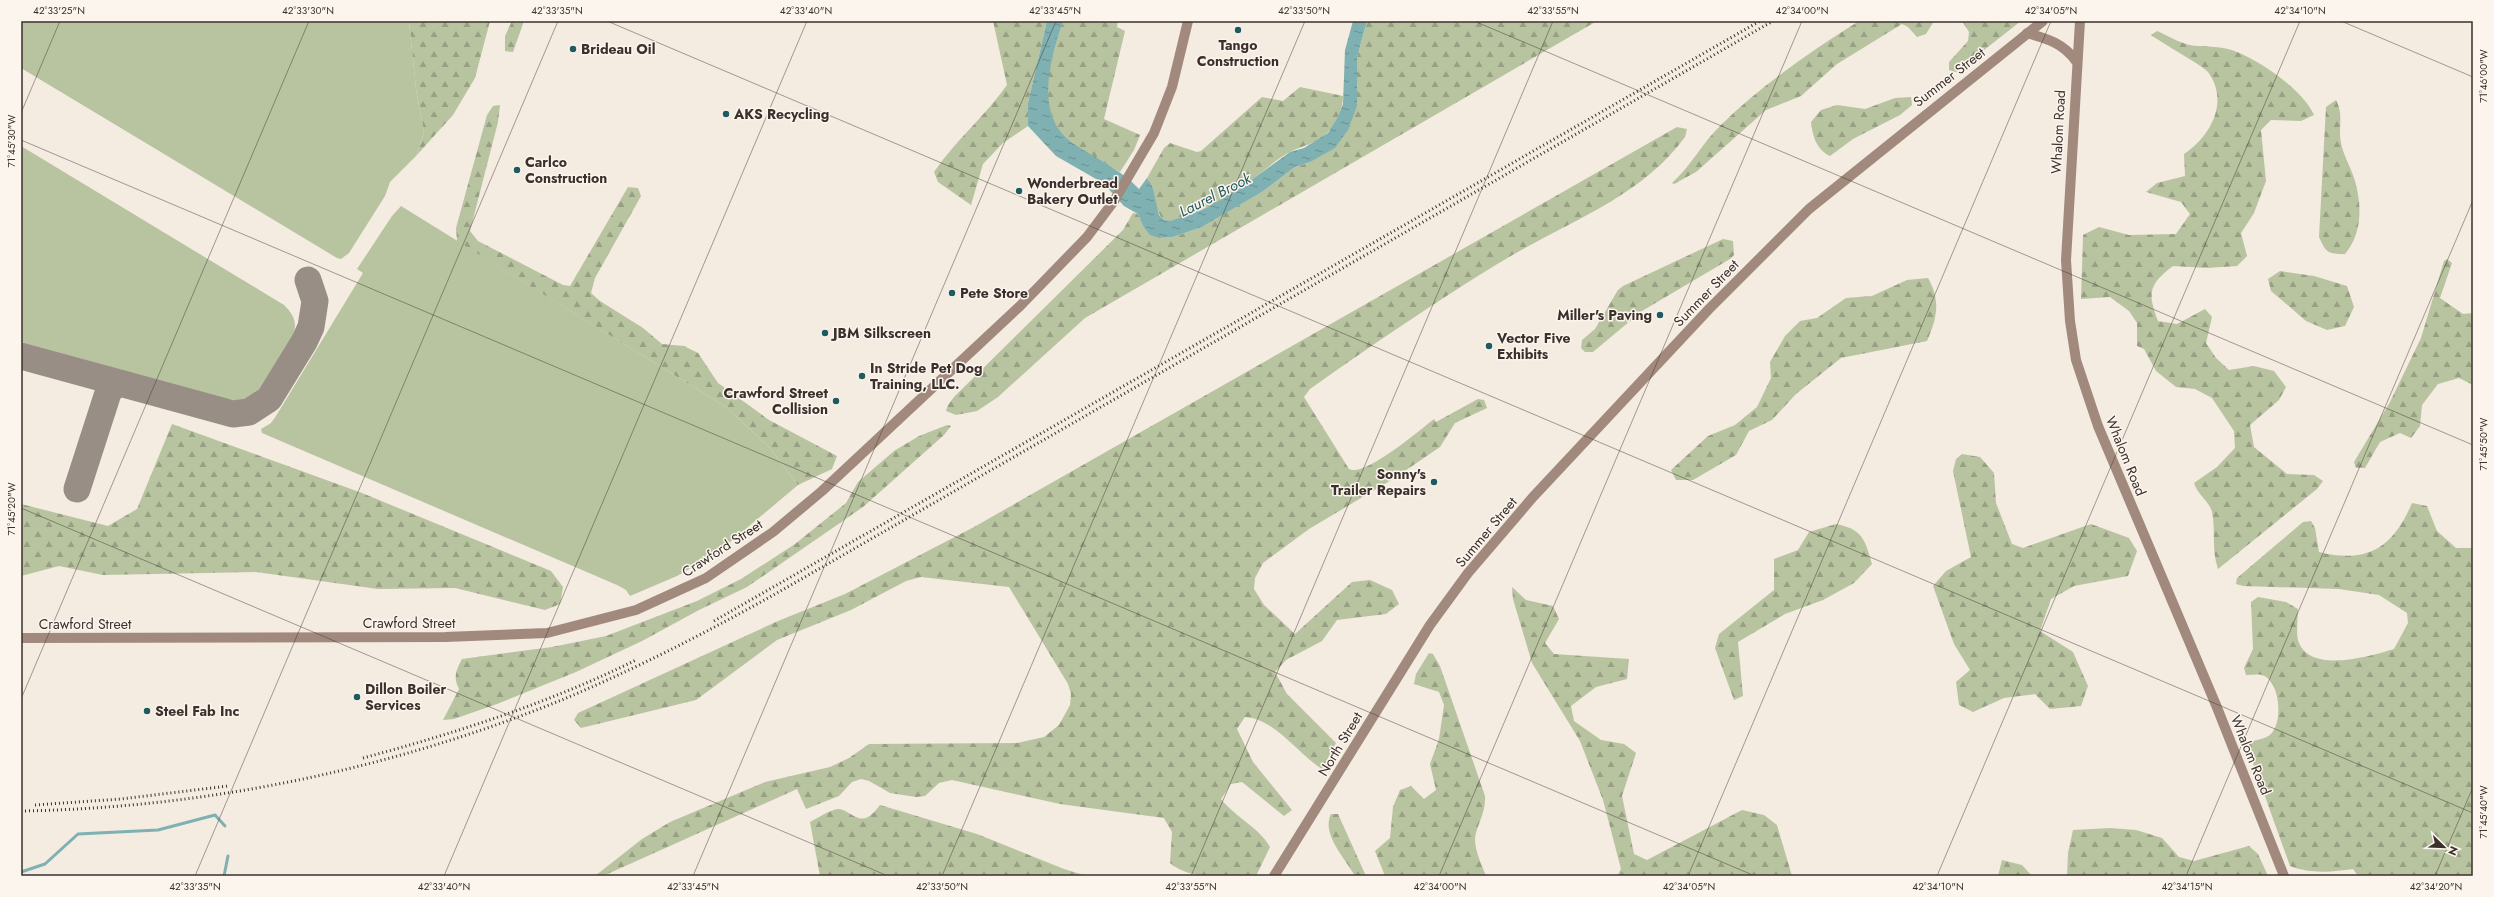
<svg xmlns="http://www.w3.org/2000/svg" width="2494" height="897" viewBox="0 0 2494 897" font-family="Jost,sans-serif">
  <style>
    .grass { fill: #b8c4a0 }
    .forest { fill: url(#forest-firs) }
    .water { fill: url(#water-ripples) }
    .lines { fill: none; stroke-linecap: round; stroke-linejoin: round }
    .stream { stroke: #7fb0b2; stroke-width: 3 }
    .taxiway { stroke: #988e86; stroke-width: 27 }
    .secondary { stroke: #a18a7d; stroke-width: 10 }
    .rail { stroke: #3b302b; stroke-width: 3; stroke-dasharray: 1 3; stroke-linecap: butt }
    .ticks { fill: none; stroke: #3b302b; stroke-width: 1; stroke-opacity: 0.45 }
    .poi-dot { fill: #1f5a5e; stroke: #fbf5ee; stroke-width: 1.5 }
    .labels { text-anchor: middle; stroke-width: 3; stroke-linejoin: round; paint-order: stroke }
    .poi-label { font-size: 14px; font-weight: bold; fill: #3b302b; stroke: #fbf5ee; text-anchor: start }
    .street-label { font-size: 14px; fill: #3b302b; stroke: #fbf5ee }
    .water-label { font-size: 15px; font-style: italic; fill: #1f5a5e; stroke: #fbf5ee }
    .neatline { fill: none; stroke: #3b302b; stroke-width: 1.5 }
    .ticks-label { font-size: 10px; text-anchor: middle; fill: #3b302b }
  </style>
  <defs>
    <pattern id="forest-firs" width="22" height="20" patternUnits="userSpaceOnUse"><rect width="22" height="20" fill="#b8c4a0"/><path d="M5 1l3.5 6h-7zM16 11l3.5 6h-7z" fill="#97a083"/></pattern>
    <pattern id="water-ripples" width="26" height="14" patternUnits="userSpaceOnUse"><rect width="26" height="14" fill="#7fb0b2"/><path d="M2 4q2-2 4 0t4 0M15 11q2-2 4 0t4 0" fill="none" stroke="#699091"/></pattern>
  </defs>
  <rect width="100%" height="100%" fill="#f4ebe1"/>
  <g class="grass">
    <path d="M 21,21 L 409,21 L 416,89 L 424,132 L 416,156 L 390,182 L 385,196 L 349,253 L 341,259 L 337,258 L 21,68 Z"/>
    <path d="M 21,146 L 284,305 C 290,311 295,317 295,326 C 295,339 262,393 250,398 C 241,402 231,400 222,398 L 21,342 Z"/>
    <path d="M 401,206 L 726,407 L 770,448 L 798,485 L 717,553 L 677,576 L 630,596 L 626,590 L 617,585 L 262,433 L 261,429 L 271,423 L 276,416 L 363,273 L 357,269 L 392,216 Z"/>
  </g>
  <g class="forest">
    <path d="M 409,21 L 490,21 L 475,78 L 453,115 L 416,156 L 424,132 L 416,89 Z"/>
    <path d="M 512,21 L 524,21 L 513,52 L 505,51 L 505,36 Z"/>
    <path d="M 993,21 L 1047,21 L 1028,103 L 1028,126 L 1003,143 L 983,164 L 971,205 L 938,182 L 934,172 C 956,140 985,116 1007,85 Z"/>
    <path d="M 1063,21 L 1118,21 L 1117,27 L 1125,31 L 1104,119 L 1140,135 L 1134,150 L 1120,172 C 1104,162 1068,146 1058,131 C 1037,101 1052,52 1063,21 Z"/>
    <path d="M 1367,21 L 1597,21 L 1085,318 L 998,397 L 977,411 L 956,415 L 946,411 L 948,405 L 954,397 L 1123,230 L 1133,213 L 1138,214 L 1143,226 L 1159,238 L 1173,237 L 1202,227 L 1262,192 L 1295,167 L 1310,162 L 1357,106 L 1357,57 Z"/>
    <path d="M 1859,21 L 1934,21 L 1926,34 L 1917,37 L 1908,27 L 1902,24 L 1837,64 L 1801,96 L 1766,110 L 1696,172 L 1674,184 L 1672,183 C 1691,166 1703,142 1721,125 C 1763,84 1810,52 1859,21 Z"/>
    <path d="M 1962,21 L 2021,21 L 1956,72 L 1949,70 L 1949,62 L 1968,41 L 1969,32 Z"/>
    <path d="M 2157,31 C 2169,36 2184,46 2197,46 C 2211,47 2223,46 2237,52 C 2262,62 2304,91 2314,115 L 2301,121 L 2271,120 L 2261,130 L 2266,181 L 2254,213 L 2241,233 L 2247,256 L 2237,266 L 2207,268 L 2173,266 C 2149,284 2147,293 2158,321 L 2177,324 L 2205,309 L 2212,317 L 2206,343 L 2216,358 L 2229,370 L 2254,366 L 2274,371 L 2286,387 L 2279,400 L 2250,425 L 2254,447 L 2287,474 L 2314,475 L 2323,481 L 2317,489 L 2218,569 C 2211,548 2216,531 2212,512 C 2210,502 2197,494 2194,483 L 2217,467 L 2235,448 L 2234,431 L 2212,398 L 2195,389 L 2176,387 L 2156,371 L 2144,349 L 2137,346 L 2137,323 L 2129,311 L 2110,297 L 2081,299 L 2083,235 L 2099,227 L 2129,235 L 2176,234 L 2190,214 L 2181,202 L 2146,192 L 2157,183 L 2185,176 L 2184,154 C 2210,137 2230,102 2208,72 C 2203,66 2162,43 2151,35 Z"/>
    <path d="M 1300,87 L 1343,96 C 1343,109 1336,126 1326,134 C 1315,144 1301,146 1288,153 C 1269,164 1253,181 1234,193 C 1218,203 1200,211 1182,217 C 1176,219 1170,223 1164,220 C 1157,216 1152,188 1147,178 L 1164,148 L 1170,143 L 1197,152 L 1201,151 L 1262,97 L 1283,101 Z"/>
    <path d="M 1911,97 L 1912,105 L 1900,115 L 1853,139 L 1830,156 C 1816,149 1813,137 1811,122 L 1821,110 L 1837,105 L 1865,109 L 1895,98 Z"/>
    <path d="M 2336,100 C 2344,115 2338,127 2341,143 C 2343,154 2350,166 2354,178 C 2362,203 2363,233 2345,254 C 2328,254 2326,253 2319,237 L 2326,107 Z"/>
    <path d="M 500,105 L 498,122 L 470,231 L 478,241 L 563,285 L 570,286 L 628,187 L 638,188 L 641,196 L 595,278 L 591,293 L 600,301 L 643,328 L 662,344 L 684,346 L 698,353 L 718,383 L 769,420 L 837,456 L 832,469 L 798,485 L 770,448 L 726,407 L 457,241 L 456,228 L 487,115 L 493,106 Z"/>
    <path d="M 1677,127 L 1687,129 L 1685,137 C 1640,199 1562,224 1499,263 C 1435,302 1372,345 1310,389 L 1304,397 L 1349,469 C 1364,478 1420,430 1434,419 L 1436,422 L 1478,399 L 1484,400 L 1487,408 L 1455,423 L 1440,447 L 1393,479 L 1309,529 L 1263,563 L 1255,578 L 1254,589 L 1264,605 L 1295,634 L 1352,582 L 1370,580 L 1392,590 L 1399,604 L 1386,614 L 1337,620 L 1322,641 L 1286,660 L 1275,672 L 1287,694 L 1336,743 L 1322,769 C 1297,753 1275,719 1245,717 L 1237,729 L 1253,762 L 1292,810 L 1284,816 L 1242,782 L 1231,784 L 1221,799 C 1236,818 1260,828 1270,847 L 1256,876 C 1230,876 1192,882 1170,863 L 1172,832 L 1164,818 L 1060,804 L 952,780 L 939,783 L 925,796 L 916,797 L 890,793 L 869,781 L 861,779 L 852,782 L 839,796 L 806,809 L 797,789 L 603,876 L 595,876 L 642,839 L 670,822 L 765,782 L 830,767 L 849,758 L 869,744 L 1017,743 L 1044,737 L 1059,725 L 1070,705 L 1071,694 L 1068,684 L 1009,587 L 921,577 L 906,581 L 851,610 L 777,640 L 696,700 L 581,728 L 574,720 L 578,713 L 778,621 L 845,594 L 974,527 Z"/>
    <path d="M 1723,239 L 1733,241 L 1734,255 L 1730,259 L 1642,311 L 1593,352 L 1585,352 L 1581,348 L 1582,340 L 1595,329 L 1618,290 L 1623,286 Z"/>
    <path d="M 2447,259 L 2452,263 L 2440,298 L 2463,314 L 2473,313 L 2473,385 L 2459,378 L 2438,384 L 2422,405 L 2420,426 L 2411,438 L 2400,433 L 2380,442 L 2365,468 L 2356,468 L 2354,462 L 2390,402 L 2421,338 L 2444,261 Z"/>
    <path d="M 2280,271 L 2314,276 L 2347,286 L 2354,307 L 2345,326 L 2327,330 L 2306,321 L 2271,291 L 2268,279 Z"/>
    <path d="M 1928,278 C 1941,301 1937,318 1927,341 L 1841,358 L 1796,394 L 1772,420 L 1749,431 L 1736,455 L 1693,480 L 1676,480 L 1671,470 L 1708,436 L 1735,425 L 1757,407 L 1771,378 L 1770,362 L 1785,336 L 1800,321 L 1817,318 L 1846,298 L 1872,296 L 1907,280 Z"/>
    <path d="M 172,424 L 362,493 L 551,571 L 563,587 L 560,604 L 545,610 L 455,588 L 378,589 L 256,572 L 103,575 L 59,566 L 21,576 L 21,504 L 108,526 L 137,509 Z"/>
    <path d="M 947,425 L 951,426 L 944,435 L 863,507 L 747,587 L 699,610 L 642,641 L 576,672 L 497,704 L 454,719 L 443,720 L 459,689 C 453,678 456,670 462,659 L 552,647 L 606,636 L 697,601 L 741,579 L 795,544 L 846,503 L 858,482 L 894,451 L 919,436 Z"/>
    <path d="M 1962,454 L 1980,457 L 1994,473 L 1996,503 L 2012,544 L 2023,548 L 2091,524 L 2129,538 L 2137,551 L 2128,576 L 2074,586 L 2051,599 L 2040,631 L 2073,652 L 2088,686 L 2081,706 L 2050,709 L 2035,694 L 2004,698 L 1973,712 L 1959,705 L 1956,682 L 1970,670 L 1954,644 L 1933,586 L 1946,571 L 1971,557 L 1953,471 L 1956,459 Z"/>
    <path d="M 2412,503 L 2427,506 L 2437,531 L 2456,548 L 2473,548 L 2473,876 L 2358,876 L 2353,869 C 2333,872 2310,874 2290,866 L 2248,749 L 2249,742 C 2255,740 2265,739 2270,735 C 2284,723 2280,680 2262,675 C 2257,674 2251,675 2246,675 L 2244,668 L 2253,649 L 2251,602 L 2258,597 L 2286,602 L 2298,609 C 2298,618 2296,631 2298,640 C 2308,675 2371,656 2394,649 L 2408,623 L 2407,613 L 2379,595 L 2339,589 L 2243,586 L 2236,584 L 2237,578 L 2303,522 L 2311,521 L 2315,528 L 2319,552 C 2367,564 2393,548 2412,503 Z"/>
    <path d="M 1836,524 C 1862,529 1865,539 1872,564 L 1854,583 L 1823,600 L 1785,614 L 1738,642 L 1743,696 L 1734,700 L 1715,648 L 1719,634 L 1774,590 L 1774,559 L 1798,550 L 1809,532 Z"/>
    <path d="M 1512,587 L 1526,600 L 1553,606 L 1559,619 L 1545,643 L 1554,654 L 1629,659 L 1627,679 L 1596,687 L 1571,706 L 1574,721 L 1601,740 L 1624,744 L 1636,753 L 1622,796 L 1634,854 L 1647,860 L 1742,810 L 1764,815 L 1777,825 L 1792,876 L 1617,876 L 1621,869 L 1603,800 L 1580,741 L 1532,663 L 1513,599 Z"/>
    <path d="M 1429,653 L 1433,654 L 1440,666 L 1485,796 C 1486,814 1476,826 1475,839 C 1475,852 1482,865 1486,876 L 1385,876 L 1375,851 L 1390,838 L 1393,807 L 1400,790 L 1411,786 L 1424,799 L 1436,790 L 1430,764 L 1439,739 L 1444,705 L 1439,692 L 1414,684 L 1416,674 Z"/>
    <path d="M 880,805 L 977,834 L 1064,869 L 1087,876 L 1103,876 L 820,876 L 810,822 C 818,818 829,810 838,809 C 848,808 859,827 872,814 C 875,812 877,808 880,805 Z"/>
    <path d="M 1331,814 L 1338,814 L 1366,876 L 1355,876 C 1345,858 1321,834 1331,814 Z"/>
    <path d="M 2110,828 L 2136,830 L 2162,838 L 2179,857 L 2194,861 L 2249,846 L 2258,854 L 2268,876 L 2067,876 L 2068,853 L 2073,830 Z"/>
    <path d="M 2002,860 L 2022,865 L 2032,876 L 1998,876 Z"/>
  </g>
  <path class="water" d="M 1047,21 L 1063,21 C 1050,60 1033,117 1074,144 C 1096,159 1121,169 1139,189 L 1147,178 L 1153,189 L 1159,215 L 1164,220 L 1170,221 L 1202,210 L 1235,192 L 1290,152 L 1304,148 L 1328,133 L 1338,117 L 1343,104 L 1345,50 L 1353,21 L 1367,21 L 1357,57 L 1357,106 L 1348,130 L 1335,148 L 1310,162 L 1295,167 L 1262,192 L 1202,227 L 1173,237 L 1159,238 L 1150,235 L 1143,226 L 1138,214 L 1124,206 L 1103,183 L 1056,156 L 1028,126 L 1028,103 Z"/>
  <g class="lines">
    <g class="stream">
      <path d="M 21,872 L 45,864 L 78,834 L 158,830 L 215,815 L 225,826"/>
      <path d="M 224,876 L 228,856"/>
    </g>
    <g class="taxiway">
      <path d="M 21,356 L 233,414 L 249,412 L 269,399 L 304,342 L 311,327 L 315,301 L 308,280"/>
      <path d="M 77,489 L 108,393 L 114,385 L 121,384"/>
    </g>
    <g class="secondary">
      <path d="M 2080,21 L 2066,260 L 2070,321 L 2076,360 L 2098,426 L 2216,705 L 2284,876"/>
      <path d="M 2027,33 C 2048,39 2063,43 2076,61"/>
      <path d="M 21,638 L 445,637 L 547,633 L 636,610 L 706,578 L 773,532 L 822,491 L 1020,306 L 1087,237 L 1114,201 L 1154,133 L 1172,87 L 1188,21"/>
      <path d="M 1274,876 L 1430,625 L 1468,573 L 1533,497 L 1709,309 L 1809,209 L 2043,21"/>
    </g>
    <g class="rail">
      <path d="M 714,621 L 1760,21"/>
      <path d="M 363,758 C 456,733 549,703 636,660"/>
      <path d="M 35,805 L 121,799 L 228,786"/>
      <path d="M 21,811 C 206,808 393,769 564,699 C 640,667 713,629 784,589 L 1773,21"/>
    </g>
  </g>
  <path class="ticks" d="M 607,21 L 2473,813M 1474,21 L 2473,445M 2341,21 L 2473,77M 21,113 L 60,21M 21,140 L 1755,876M 21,508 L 888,876M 21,699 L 309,21M 195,876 L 558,21M 444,876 L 807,21M 693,876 L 1056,21M 942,876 L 1305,21M 1191,876 L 1553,21M 1439,876 L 1802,21M 1688,876 L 2051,21M 1937,876 L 2300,21M 2186,876 L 2473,200M 2435,876 L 2473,787"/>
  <g class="poi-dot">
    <circle cx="1238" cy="30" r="4"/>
    <circle cx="573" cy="49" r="4"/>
    <circle cx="726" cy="114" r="4"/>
    <circle cx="517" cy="170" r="4"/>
    <circle cx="1019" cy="191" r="4"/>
    <circle cx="952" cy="293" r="4"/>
    <circle cx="1660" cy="315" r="4"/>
    <circle cx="825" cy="333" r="4"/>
    <circle cx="1489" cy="346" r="4"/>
    <circle cx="862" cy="376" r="4"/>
    <circle cx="836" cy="401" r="4"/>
    <circle cx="1434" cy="482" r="4"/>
    <circle cx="357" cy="697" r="4"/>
    <circle cx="147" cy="711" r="4"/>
  </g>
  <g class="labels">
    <g class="poi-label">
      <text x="1238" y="50" text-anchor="middle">Tango<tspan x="1238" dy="16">Construction</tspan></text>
      <text x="581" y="54">Brideau Oil</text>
      <text x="734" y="119">AKS Recycling</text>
      <text x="525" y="167">Carlco<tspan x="525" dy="16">Construction</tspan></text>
      <text x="1027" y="188">Wonderbread<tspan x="1027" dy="16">Bakery Outlet</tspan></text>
      <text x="960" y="298">Pete Store</text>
      <text x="1652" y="320" text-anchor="end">Miller's Paving</text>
      <text x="833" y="338">JBM Silkscreen</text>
      <text x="1497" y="343">Vector Five<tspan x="1497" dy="16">Exhibits</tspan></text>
      <text x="870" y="373">In Stride Pet Dog<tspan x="870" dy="16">Training, LLC.</tspan></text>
      <text x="828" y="398" text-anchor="end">Crawford Street<tspan x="828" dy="16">Collision</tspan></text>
      <text x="1426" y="479" text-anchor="end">Sonny's<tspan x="1426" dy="16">Trailer Repairs</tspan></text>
      <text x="365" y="694">Dillon Boiler<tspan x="365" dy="16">Services</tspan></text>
      <text x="155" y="716">Steel Fab Inc</text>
    </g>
    <g class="street-label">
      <text transform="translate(1949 77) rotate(-38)" y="5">Summer Street</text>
      <text transform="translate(2058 132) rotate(-87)" y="5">Whalom Road</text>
      <text transform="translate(1706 293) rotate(-46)" y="5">Summer Street</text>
      <text transform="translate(2126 456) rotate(68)" y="5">Whalom Road</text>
      <text transform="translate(1486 532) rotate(-50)" y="5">Summer Street</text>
      <text transform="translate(722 548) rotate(-33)" y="5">Crawford Street</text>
      <text x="409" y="628">Crawford Street</text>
      <text x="85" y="629">Crawford Street</text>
      <text transform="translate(1340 744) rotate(-59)" y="5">North Street</text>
      <text transform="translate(2251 755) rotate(68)" y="5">Whalom Road</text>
    </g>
    <g class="water-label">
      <text transform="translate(1215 195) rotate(-27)" y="5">Laurel Brook</text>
    </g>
  </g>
  <rect width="2494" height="897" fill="none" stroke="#fbf5ee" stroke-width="44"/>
  <g transform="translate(2444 847) rotate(113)" stroke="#fbf5ee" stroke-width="3" paint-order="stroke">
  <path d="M0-3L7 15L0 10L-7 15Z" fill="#3b302b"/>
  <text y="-6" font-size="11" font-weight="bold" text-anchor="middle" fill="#3b302b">N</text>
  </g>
  <rect x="22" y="22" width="2450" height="853" class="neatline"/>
  <g class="ticks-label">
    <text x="59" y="14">42°33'25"N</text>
    <text x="308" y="14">42°33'30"N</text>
    <text x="557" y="14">42°33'35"N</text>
    <text x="806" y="14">42°33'40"N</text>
    <text x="1055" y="14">42°33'45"N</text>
    <text x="1304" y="14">42°33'50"N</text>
    <text x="1553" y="14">42°33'55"N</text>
    <text x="1802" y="14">42°34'00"N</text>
    <text x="2051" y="14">42°34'05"N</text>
    <text x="2300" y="14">42°34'10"N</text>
    <text transform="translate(2483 76) rotate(-90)" y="4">71°46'00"W</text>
    <text transform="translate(11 141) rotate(-90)" y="4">71°45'30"W</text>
    <text transform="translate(2483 444) rotate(-90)" y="4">71°45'50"W</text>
    <text transform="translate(11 509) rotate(-90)" y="4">71°45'20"W</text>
    <text transform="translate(2483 812) rotate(-90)" y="4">71°45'40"W</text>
    <text x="195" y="890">42°33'35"N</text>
    <text x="444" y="890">42°33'40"N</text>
    <text x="693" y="890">42°33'45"N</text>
    <text x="942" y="890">42°33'50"N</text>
    <text x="1191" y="890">42°33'55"N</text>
    <text x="1440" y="890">42°34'00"N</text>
    <text x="1689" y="890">42°34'05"N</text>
    <text x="1938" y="890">42°34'10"N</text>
    <text x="2187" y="890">42°34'15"N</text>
    <text x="2436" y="890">42°34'20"N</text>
  </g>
</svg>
